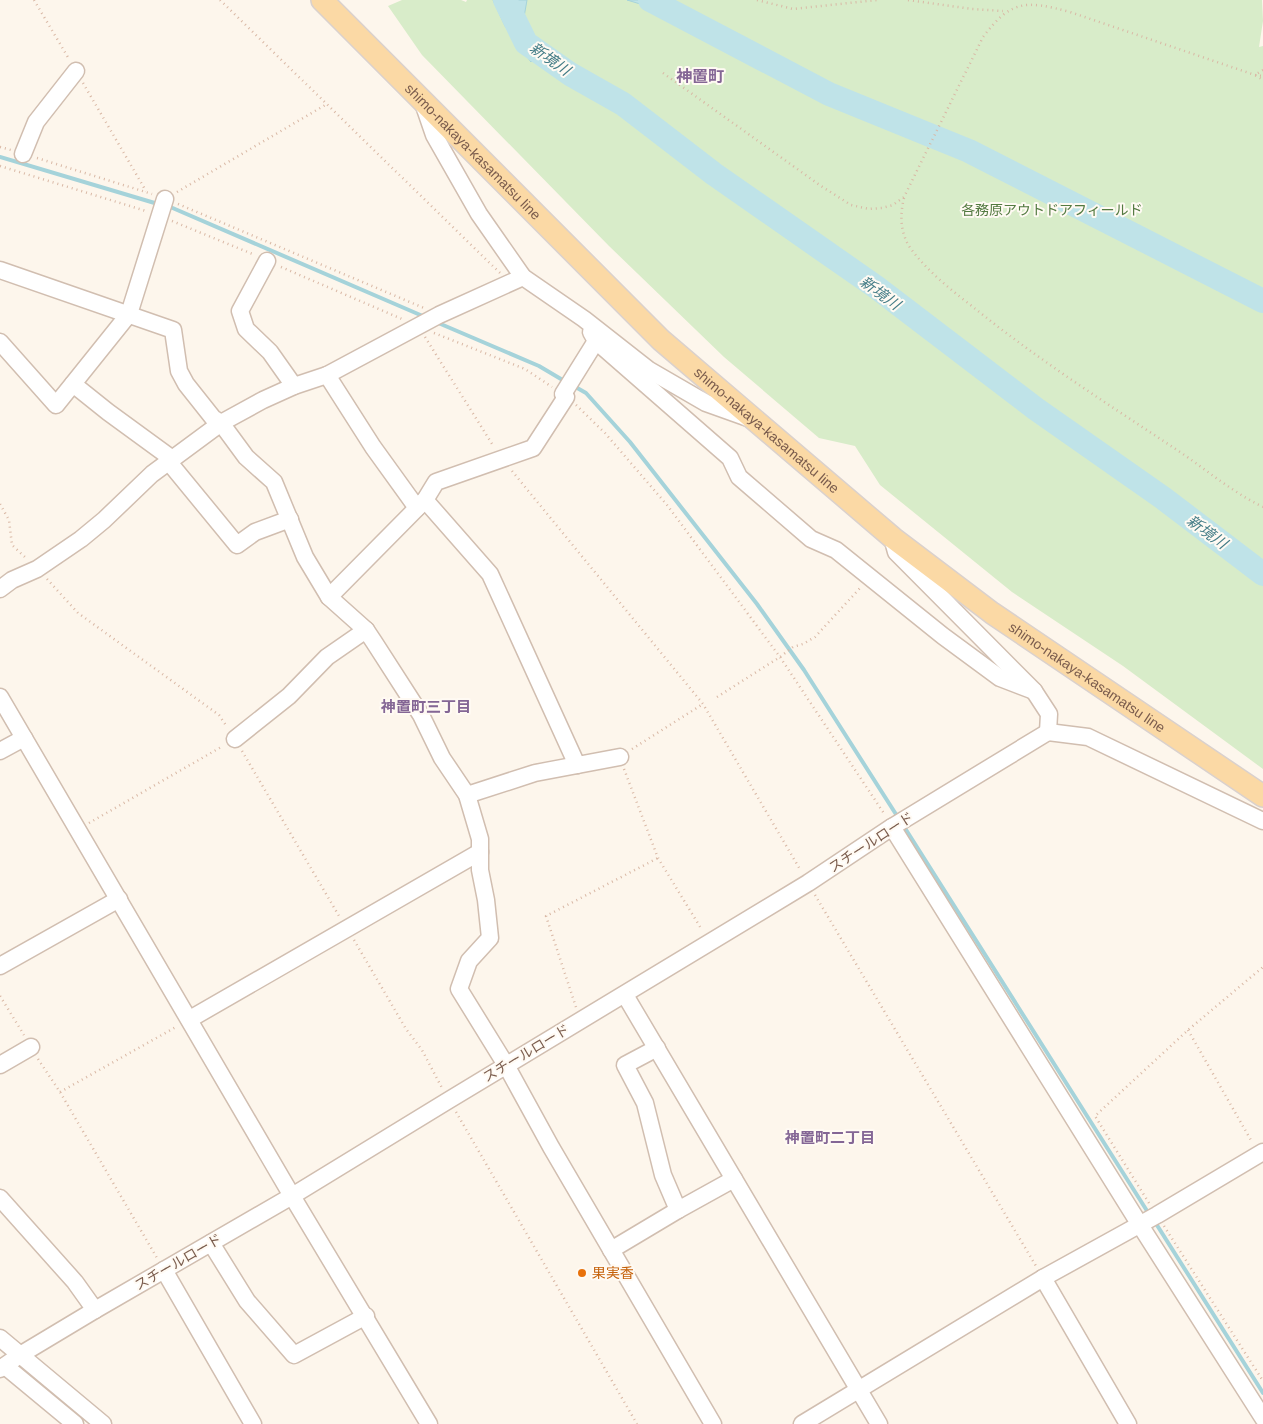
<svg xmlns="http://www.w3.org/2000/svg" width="1263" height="1424" viewBox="0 0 1263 1424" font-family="Arial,'Noto Sans JP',sans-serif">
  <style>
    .green { fill: #d8ecc9 }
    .water { fill: #bfe3e8; stroke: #a5d3da }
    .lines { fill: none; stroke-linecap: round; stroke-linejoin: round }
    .stream { stroke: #a5d3da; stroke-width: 4 }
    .river { stroke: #bfe3e8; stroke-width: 24 }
    .minor-casing { stroke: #d1beb0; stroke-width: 19 }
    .major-casing { stroke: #dad1cd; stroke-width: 24 }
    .path { stroke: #d9b8a5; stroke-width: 2.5; stroke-dasharray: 1 4; stroke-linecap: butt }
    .minor { stroke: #fff; stroke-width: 16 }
    .major { stroke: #fbd9a5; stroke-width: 21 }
    .food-dot { fill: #e8710a; stroke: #fffaf3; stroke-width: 2 }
    .labels { text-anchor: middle; stroke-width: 4; stroke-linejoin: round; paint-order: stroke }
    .street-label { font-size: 14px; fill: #7a5c4d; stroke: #fffaf3 }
    .park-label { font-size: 14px; fill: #537a41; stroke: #fffaf3 }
    .food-label { font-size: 14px; fill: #c56008; stroke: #fffaf3; text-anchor: start }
    .water-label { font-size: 15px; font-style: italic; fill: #437c86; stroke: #fffaf3 }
    .neighbourhood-label { font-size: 15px; font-weight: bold; fill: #846695; stroke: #fffaf3 }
    .quarter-label { font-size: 16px; font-weight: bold; fill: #846695; stroke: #fffaf3 }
  </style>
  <rect width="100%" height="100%" fill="#fdf6ec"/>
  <path class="green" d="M 402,0 L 461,0 L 466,2 L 467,0 L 1262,0 L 1263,21 L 1259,47 L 1263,46 L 1263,769 L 1123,666 L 1012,592 L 880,485 L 855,446 L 819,438 L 724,357 L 609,246 L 422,55 L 388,6 Z"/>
  <g class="water">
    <path d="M 493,0 L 527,0 L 523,23 L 543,45 L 531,62 L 505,26 Z"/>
    <path d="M 627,0 L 661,0 L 683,17 Z"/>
  </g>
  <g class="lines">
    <g class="stream">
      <path d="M 0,157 L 158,204"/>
      <path d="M 168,206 L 425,317"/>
      <path d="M 436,322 L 539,366 L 566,382"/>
      <path d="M 572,385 L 586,393 L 630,442 L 757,604 L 804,670 L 899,819"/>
      <path d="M 903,825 L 1149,1214"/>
      <path d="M 1155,1222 L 1263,1393"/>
    </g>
    <g class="river">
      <path d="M 505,0 L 526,43 L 570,74 L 623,104 L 714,174 L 876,287 L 1036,409 L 1163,498 L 1263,574"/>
      <path d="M 650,0 L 829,94 L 969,151 L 1263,301"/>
    </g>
    <g class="minor-casing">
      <g id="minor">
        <path d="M 423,103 L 434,135 L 479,214 L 523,277 L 584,319 L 649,370 L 706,403 L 748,418"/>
        <path d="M 23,154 L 36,122 L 76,71"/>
        <path d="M 267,261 L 240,311 L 246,329 L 270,352 L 294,386"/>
        <path d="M 0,270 L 173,330 L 179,371 L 186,384 L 213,418 L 221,423 L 246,457 L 274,482 L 305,557 L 329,597 L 366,630 L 374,642 L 421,715 L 442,758 L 467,795 L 480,839 L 480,870 L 486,900 L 490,938 L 469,961 L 459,989 L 506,1065 L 551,1147 L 713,1424"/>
        <path d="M 596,341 L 730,458 L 739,477 L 811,539 L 836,550 L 943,636 L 1000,678 L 1034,691"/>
        <path d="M 0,342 L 56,405 L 129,314 L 165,199"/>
        <path d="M 327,375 L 373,447 L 417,508"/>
        <path d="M 73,384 L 108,412 L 171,458"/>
        <path d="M 563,394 L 596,341 L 591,332"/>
        <path d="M 168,461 L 237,545 L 255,532 L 290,519"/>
        <path d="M 425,500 L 436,482 L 533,448 L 566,397"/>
        <path d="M 893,541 L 896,552 L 1034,691 L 1049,714 L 1048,732"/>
        <path d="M 0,589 L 12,580 L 37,569 L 81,539 L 104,520 L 152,474 L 221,423 L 263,400 L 294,386 L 327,375 L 439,315 L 523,277"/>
        <path d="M 329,597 L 425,500 L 490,574 L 577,765"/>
        <path d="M 0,697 L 292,1196 L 429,1424"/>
        <path d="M 1048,732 L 1088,737 L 1263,821"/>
        <path d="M 235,739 L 289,696 L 327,657 L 366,630"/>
        <path d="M 0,751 L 24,738"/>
        <path d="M 467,795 L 535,773 L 620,757"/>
        <path d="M 892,827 L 1140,1225 L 1263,1418"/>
        <path d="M 0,966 L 119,899"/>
        <path d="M 625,995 L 879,1424"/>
        <path d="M 190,1019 L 480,852"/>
        <path d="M 657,1048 L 625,1065 L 645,1103 L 663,1175 L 678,1210"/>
        <path d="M 0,1065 L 31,1047"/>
        <path d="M 0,1198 L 75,1282 L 95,1310"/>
        <path d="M 211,1243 L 247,1301 L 294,1355 L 366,1316"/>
        <path d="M 611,1250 L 678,1210 L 734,1179"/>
        <path d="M 164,1270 L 253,1424"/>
        <path d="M 1043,1278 L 1128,1424"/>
        <path d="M 0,1338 L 103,1424"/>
        <path d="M 5,1366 L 75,1424"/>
        <path d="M 0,1369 L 20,1355 L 95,1310 L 292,1196 L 449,1100 L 808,883 L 892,827 L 1048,732"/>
        <path d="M 802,1424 L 1043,1278 L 1157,1215 L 1263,1152"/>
      </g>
    </g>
    <g class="major-casing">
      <g id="major">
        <path id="s1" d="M 322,0 L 661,340 L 893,538 L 992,613 L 1263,796"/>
      </g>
    </g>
    <g class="path">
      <path d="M 34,0 L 69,59"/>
      <path d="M 220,0 L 500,273"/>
      <path d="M 757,0 L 793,9 L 877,0"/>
      <path d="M 908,0 L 972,9 L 1003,11"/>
      <path d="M 1263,70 L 1255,75 L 1263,80"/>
      <path d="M 663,73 L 821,186 L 851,205 L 869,209 L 882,208 L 893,205 L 904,197 L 983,37 C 1011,0 1025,0 1070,12 L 1255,75 L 1263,76"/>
      <path d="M 83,83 L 146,191"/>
      <path d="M 0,147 L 11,150"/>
      <path d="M 37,158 L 152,194"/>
      <path d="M 0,166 L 146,211"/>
      <path d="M 177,192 L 327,104"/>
      <path d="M 904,198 C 900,214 900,231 909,246 C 926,271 954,292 978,311 C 1039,360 1106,403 1171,446 C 1202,466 1230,491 1263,507"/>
      <path d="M 178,204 L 424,308"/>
      <path d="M 172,221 L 255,255"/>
      <path d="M 281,267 L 402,319"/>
      <path d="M 434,333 L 525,369 L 552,387"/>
      <path d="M 425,337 L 494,447"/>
      <path d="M 576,405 L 605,433 L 667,505 L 780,657 L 885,815"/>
      <path d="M 512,471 L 703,704 L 801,871"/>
      <path d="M 0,504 L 9,520 L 12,545 L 27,559"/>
      <path d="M 47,579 L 78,613 L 219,715 L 227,727"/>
      <path d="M 717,697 L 780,657 L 793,647 L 803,644 L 815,637 L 861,587"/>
      <path d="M 632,749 L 703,704"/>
      <path d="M 242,751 L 339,916"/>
      <path d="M 624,769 L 658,858 L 702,930"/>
      <path d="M 89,823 L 223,746"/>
      <path d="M 815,895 L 1036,1266"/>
      <path d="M 354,940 L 406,1029 L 422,1050 L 442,1088"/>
      <path d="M 0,996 L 24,1035"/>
      <path d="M 576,1007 L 546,916 L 658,858"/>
      <path d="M 1188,1030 L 1252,1142"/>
      <path d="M 38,1059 L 60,1092 L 157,1258"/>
      <path d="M 60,1092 L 176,1027"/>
      <path d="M 456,1112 L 637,1424"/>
      <path d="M 1149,1203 L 1095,1116 L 1188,1030 L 1263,967"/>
      <path d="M 1164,1226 L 1263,1381"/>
    </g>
    <use href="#minor" class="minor"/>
    <use href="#major" class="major"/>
  </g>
  <circle class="food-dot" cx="582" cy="1273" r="5"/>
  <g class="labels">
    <g class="street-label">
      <text dy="5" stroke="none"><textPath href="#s1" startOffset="214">shimo-nakaya-kasamatsu line</textPath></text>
      <text dy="5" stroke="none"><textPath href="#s1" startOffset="619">shimo-nakaya-kasamatsu line</textPath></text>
      <text dy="5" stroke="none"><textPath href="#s1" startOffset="1024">shimo-nakaya-kasamatsu line</textPath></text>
      <text transform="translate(871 842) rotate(-33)" y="5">スチールロード</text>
      <text transform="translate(526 1053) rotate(-31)" y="5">スチールロード</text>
      <text transform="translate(178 1262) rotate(-30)" y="5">スチールロード</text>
    </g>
    <g class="park-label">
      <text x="1052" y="215">各務原アウトドアフィールド</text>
    </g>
    <g class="food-label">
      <text x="592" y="1278">果実香</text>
    </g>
    <g class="water-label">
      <text transform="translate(550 59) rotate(35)" y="5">新境川</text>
      <text transform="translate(880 293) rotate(36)" y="5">新境川</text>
      <text transform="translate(1207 532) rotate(36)" y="5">新境川</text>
    </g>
    <g class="neighbourhood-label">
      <text x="426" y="712">神置町三丁目</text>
      <text x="830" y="1143">神置町二丁目</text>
    </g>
    <g class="quarter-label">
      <text x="700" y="82">神置町</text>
    </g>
  </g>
</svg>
